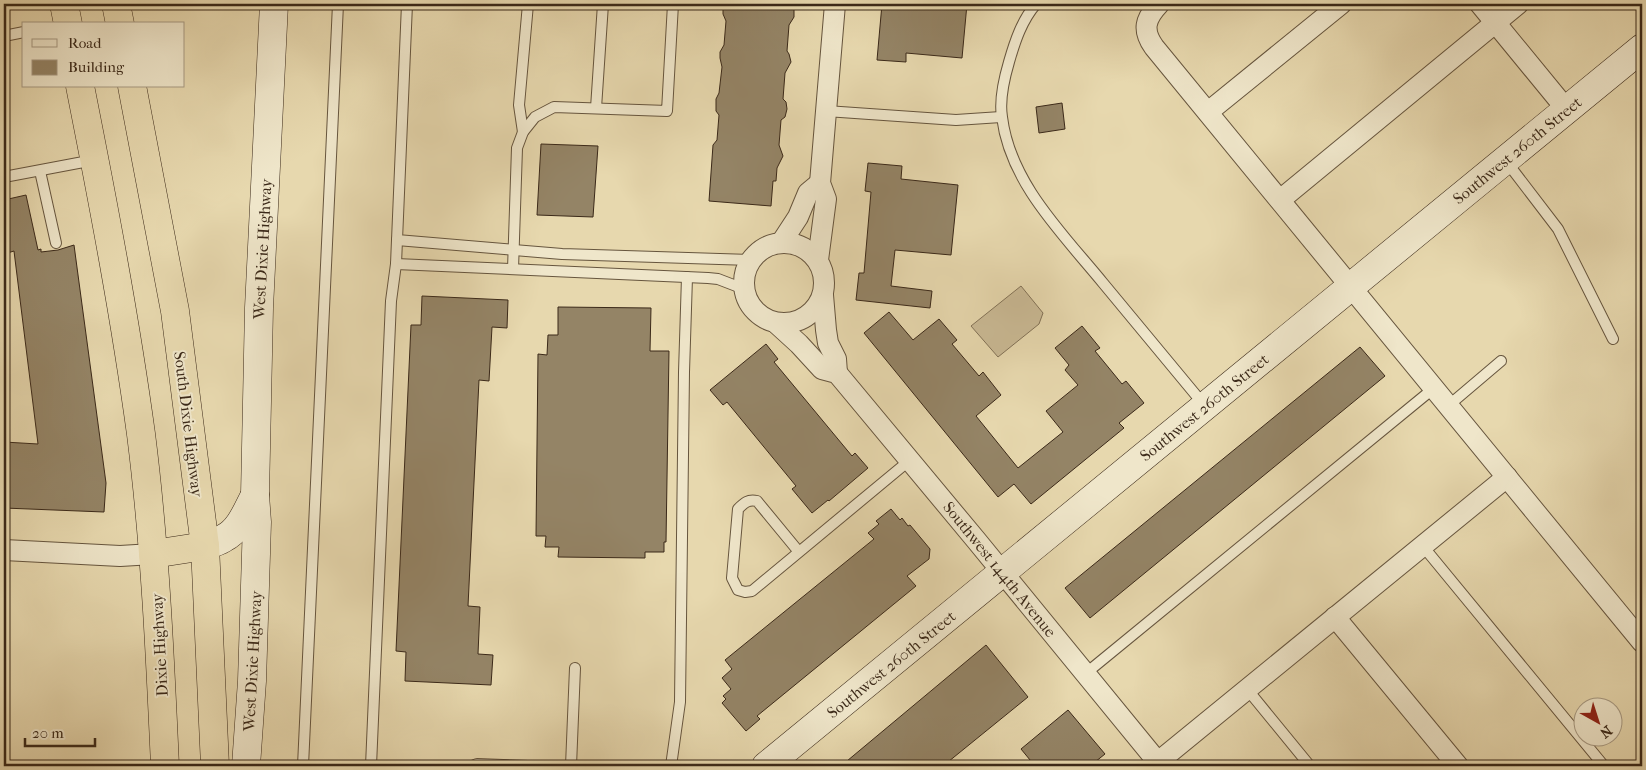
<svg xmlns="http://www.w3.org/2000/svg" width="1646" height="770" viewBox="0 0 1646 770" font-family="'IM FELL French Canon',serif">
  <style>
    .green { fill: #caba95; stroke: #827257 }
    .building { fill: #948466; stroke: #3b2919 }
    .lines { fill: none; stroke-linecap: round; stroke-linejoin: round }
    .lane-casing { stroke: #66553e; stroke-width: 12 }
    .street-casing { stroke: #66553e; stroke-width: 22 }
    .secondary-casing { stroke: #3b2919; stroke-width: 29 }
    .highway-casing { stroke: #3b2919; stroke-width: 29 }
    .lane { stroke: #efe6ca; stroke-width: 10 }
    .street { stroke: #efe6ca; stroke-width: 20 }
    .secondary { stroke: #efe6ca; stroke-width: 28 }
    .highway { stroke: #e7d8ae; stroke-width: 28 }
    .labels { text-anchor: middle; stroke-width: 4; stroke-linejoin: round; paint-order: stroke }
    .street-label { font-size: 16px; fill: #3b2919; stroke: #efe6ca }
  </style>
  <rect width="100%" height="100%" fill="#e7d8ae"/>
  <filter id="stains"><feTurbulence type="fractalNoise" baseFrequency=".004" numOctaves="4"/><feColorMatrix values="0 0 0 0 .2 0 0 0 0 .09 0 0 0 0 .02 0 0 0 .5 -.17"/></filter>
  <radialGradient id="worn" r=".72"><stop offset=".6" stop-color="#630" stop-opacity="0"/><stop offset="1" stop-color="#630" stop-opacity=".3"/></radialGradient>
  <path class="green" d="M 1021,286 L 1043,313 L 1039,324 L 998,357 L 971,326 Z"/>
  <g class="building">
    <path d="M 723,4 L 794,4 L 794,17 L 789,25 L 787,51 L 789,54 L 791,62 L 785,73 L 783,99 L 786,102 L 787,109 L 785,117 L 781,120 L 779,145 L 783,156 L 777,168 L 776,181 L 773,181 L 771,206 L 709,201 L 713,145 L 717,140 L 719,115 L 716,111 L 716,99 L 719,93 L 722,67 L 720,58 L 720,52 L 724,45 L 726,21 L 723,14 Z"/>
    <path d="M 882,4 L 967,4 L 962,58 L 906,53 L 906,62 L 877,60 Z"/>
    <path d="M 1062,103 L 1065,129 L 1039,133 L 1036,107 Z"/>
    <path d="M 541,144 L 598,146 L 593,217 L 537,215 Z"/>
    <path d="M 868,163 L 902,166 L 901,179 L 958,185 L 951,255 L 895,250 L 891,286 L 932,291 L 930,308 L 856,300 L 859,273 L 864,273 L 871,192 L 865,191 Z"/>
    <path d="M 26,195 L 38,250 L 41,249 L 41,252 L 58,250 L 74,245 L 106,483 L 104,512 L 4,508 L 4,442 L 38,444 L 14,251 L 4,254 L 4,200 Z"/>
    <path d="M 422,296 L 508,300 L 507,328 L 492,327 L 489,381 L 479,380 L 468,606 L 480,607 L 478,654 L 493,655 L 491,685 L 405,681 L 406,652 L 396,651 L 411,325 L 421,325 Z"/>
    <path d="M 558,307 L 651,308 L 650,351 L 669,351 L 666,542 L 664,542 L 664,552 L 645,552 L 645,558 L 558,557 L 559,547 L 545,547 L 546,536 L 536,536 L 538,354 L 547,355 L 548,335 L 558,335 Z"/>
    <path d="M 889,312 L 913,340 L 939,319 L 957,340 L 952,344 L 979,376 L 983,372 L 1001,395 L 976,416 L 1018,468 L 1063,432 L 1046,411 L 1078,385 L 1065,370 L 1069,365 L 1055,348 L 1082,326 L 1100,348 L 1095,351 L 1122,384 L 1126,381 L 1144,403 L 1119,423 L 1124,428 L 1031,504 L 1014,484 L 998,497 L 864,333 Z"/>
    <path d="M 766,344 L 778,359 L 774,362 L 852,456 L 855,453 L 868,468 L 829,501 L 828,500 L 812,513 L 792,489 L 796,486 L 727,402 L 723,405 L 710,390 Z"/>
    <path d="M 1360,347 L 1385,376 L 1090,618 L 1065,588 Z"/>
    <path d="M 891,509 L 900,520 L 902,518 L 908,526 L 910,525 L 930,549 L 929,559 L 907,576 L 916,586 L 757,716 L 760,719 L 746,731 L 722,703 L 726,699 L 723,696 L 731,689 L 722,678 L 732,669 L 725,660 L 874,539 L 868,533 L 879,524 L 876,521 Z"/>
    <path d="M 986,645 L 1028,697 L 943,766 L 841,766 Z"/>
    <path d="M 1068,710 L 1105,754 L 1090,766 L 1035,766 L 1021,749 Z"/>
  </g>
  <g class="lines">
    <g class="lane-casing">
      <g id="lane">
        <path d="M 407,4 L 397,240 L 562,254 L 751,260"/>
        <path d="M 1036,4 C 1022,20 1015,41 1009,62 C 1004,79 999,99 1002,117 C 1010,183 1063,234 1103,283 C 1137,324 1171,365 1205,406"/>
        <path d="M 4,36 L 24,32"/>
        <path d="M 596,108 L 603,4"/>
        <path d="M 826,111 L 956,120 L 1001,117"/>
        <path d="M 523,132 L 519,105 L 528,4"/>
        <path d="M 1506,161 L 1558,229 L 1613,339"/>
        <path d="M 40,171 L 56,243"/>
        <path d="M 4,177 L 94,160"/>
        <path d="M 396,264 L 397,240"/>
        <path d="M 513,269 L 517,148 L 523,132 L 535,117 L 554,107 L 667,111 L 673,4"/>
        <path d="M 1448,406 L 1501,361"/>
        <path d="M 1422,545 L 1604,766"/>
        <path d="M 799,552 L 757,501 C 748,499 744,503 738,509 L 732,578 L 738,590 L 745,592 L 752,591 L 910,460"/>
        <path d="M 1085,674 L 1434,388"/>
        <path d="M 1247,689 L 1310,766"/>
        <path d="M 303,766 L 338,4"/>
        <path d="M 371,766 L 391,301 L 396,264 L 708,278 L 718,279 L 744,289"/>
        <path d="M 472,766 L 477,764 L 528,766"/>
        <path d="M 571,766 L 575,668"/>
        <path d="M 671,766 L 680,702 L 684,372 L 687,277"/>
      </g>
    </g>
    <g class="street-casing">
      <g id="street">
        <path d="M 1159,4 C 1145,19 1142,30 1154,47 L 1642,642"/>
        <path d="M 1480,4 L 1567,110"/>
        <path d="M 1208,112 L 1341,4"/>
        <path d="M 1280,200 L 1518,4"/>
        <circle cx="784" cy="283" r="40"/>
        <path d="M 781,243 L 798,217 L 808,193 L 820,183"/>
        <path d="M 818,260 L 826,199 L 820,183 L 835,4"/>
        <path d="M 823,295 L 826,330 L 828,343 L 836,359 L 837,373"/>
        <path d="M 776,323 L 799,344 L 822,369 L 837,373 L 976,540 L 1161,766"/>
        <path d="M 4,550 L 120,556 L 153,554"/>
        <path d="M 1335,617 L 1458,766"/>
        <path d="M 1158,762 L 1507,477"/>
      </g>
    </g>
    <g class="secondary-casing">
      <g id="secondary">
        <path d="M 205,546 C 211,543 219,542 224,538 C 240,530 247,510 255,495"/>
        <path d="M 246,766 L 252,681 L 257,522 L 255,495 L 259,308 L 274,4"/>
        <path d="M 766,766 L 1642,48"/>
      </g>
    </g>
    <g class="highway-casing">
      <g id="highway">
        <path d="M 64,4 L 68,24"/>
        <path d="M 116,4 L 120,24"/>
        <path d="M 80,86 C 103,202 125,317 141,434 C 155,544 160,655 165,766"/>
        <path d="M 132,86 L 175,311 L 205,546 L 215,766"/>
        <path d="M 153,554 L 205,546"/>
      </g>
    </g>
    <use href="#lane" class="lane"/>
    <use href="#street" class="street"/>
    <use href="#secondary" class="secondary"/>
    <use href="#highway" class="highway"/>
  </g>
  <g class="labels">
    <g class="street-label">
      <text transform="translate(1517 150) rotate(-39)" y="6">Southwest 260th Street</text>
      <text transform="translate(262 249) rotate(-87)" y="6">West Dixie Highway</text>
      <text transform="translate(1204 407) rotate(-39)" y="6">Southwest 260th Street</text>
      <text transform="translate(189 424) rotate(83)" y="6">South Dixie Highway</text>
      <text transform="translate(1000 569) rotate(51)" y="6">Southwest 144th Avenue</text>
      <text transform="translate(159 645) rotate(-93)" y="6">Dixie Highway</text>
      <text transform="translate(252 661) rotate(-87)" y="6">West Dixie Highway</text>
      <text transform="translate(891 664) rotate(-39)" y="6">Southwest 260th Street</text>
    </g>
  </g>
  <rect width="1646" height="770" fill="none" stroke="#e7d8ae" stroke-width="20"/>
  <rect x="5" y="5" width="1636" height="760" fill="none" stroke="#3b2919" stroke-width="2.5"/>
  <rect x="10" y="10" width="1626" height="750" fill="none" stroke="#3b2919"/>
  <rect x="22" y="22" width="162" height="65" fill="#efe6ca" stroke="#a79a83"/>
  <rect x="32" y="39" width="25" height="8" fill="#efe6ca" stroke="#a79a83"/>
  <text x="68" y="48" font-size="15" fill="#3b2919">Road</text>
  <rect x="32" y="60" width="25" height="15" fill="#948466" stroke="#a79a83"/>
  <text x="68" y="72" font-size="15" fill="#3b2919">Building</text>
  <g transform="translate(1598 722) rotate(141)"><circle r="24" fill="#efe6ca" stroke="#a79a83"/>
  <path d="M0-4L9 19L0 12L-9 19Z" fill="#8f2418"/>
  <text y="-8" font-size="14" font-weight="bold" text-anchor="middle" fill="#3b2919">N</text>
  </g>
  <path d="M25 738v8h70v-8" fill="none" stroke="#3b2919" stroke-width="2.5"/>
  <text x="32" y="738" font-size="15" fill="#3b2919" stroke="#efe6ca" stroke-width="4" paint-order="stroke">20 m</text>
  <rect width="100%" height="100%" filter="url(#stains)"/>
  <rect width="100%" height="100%" fill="url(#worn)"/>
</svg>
